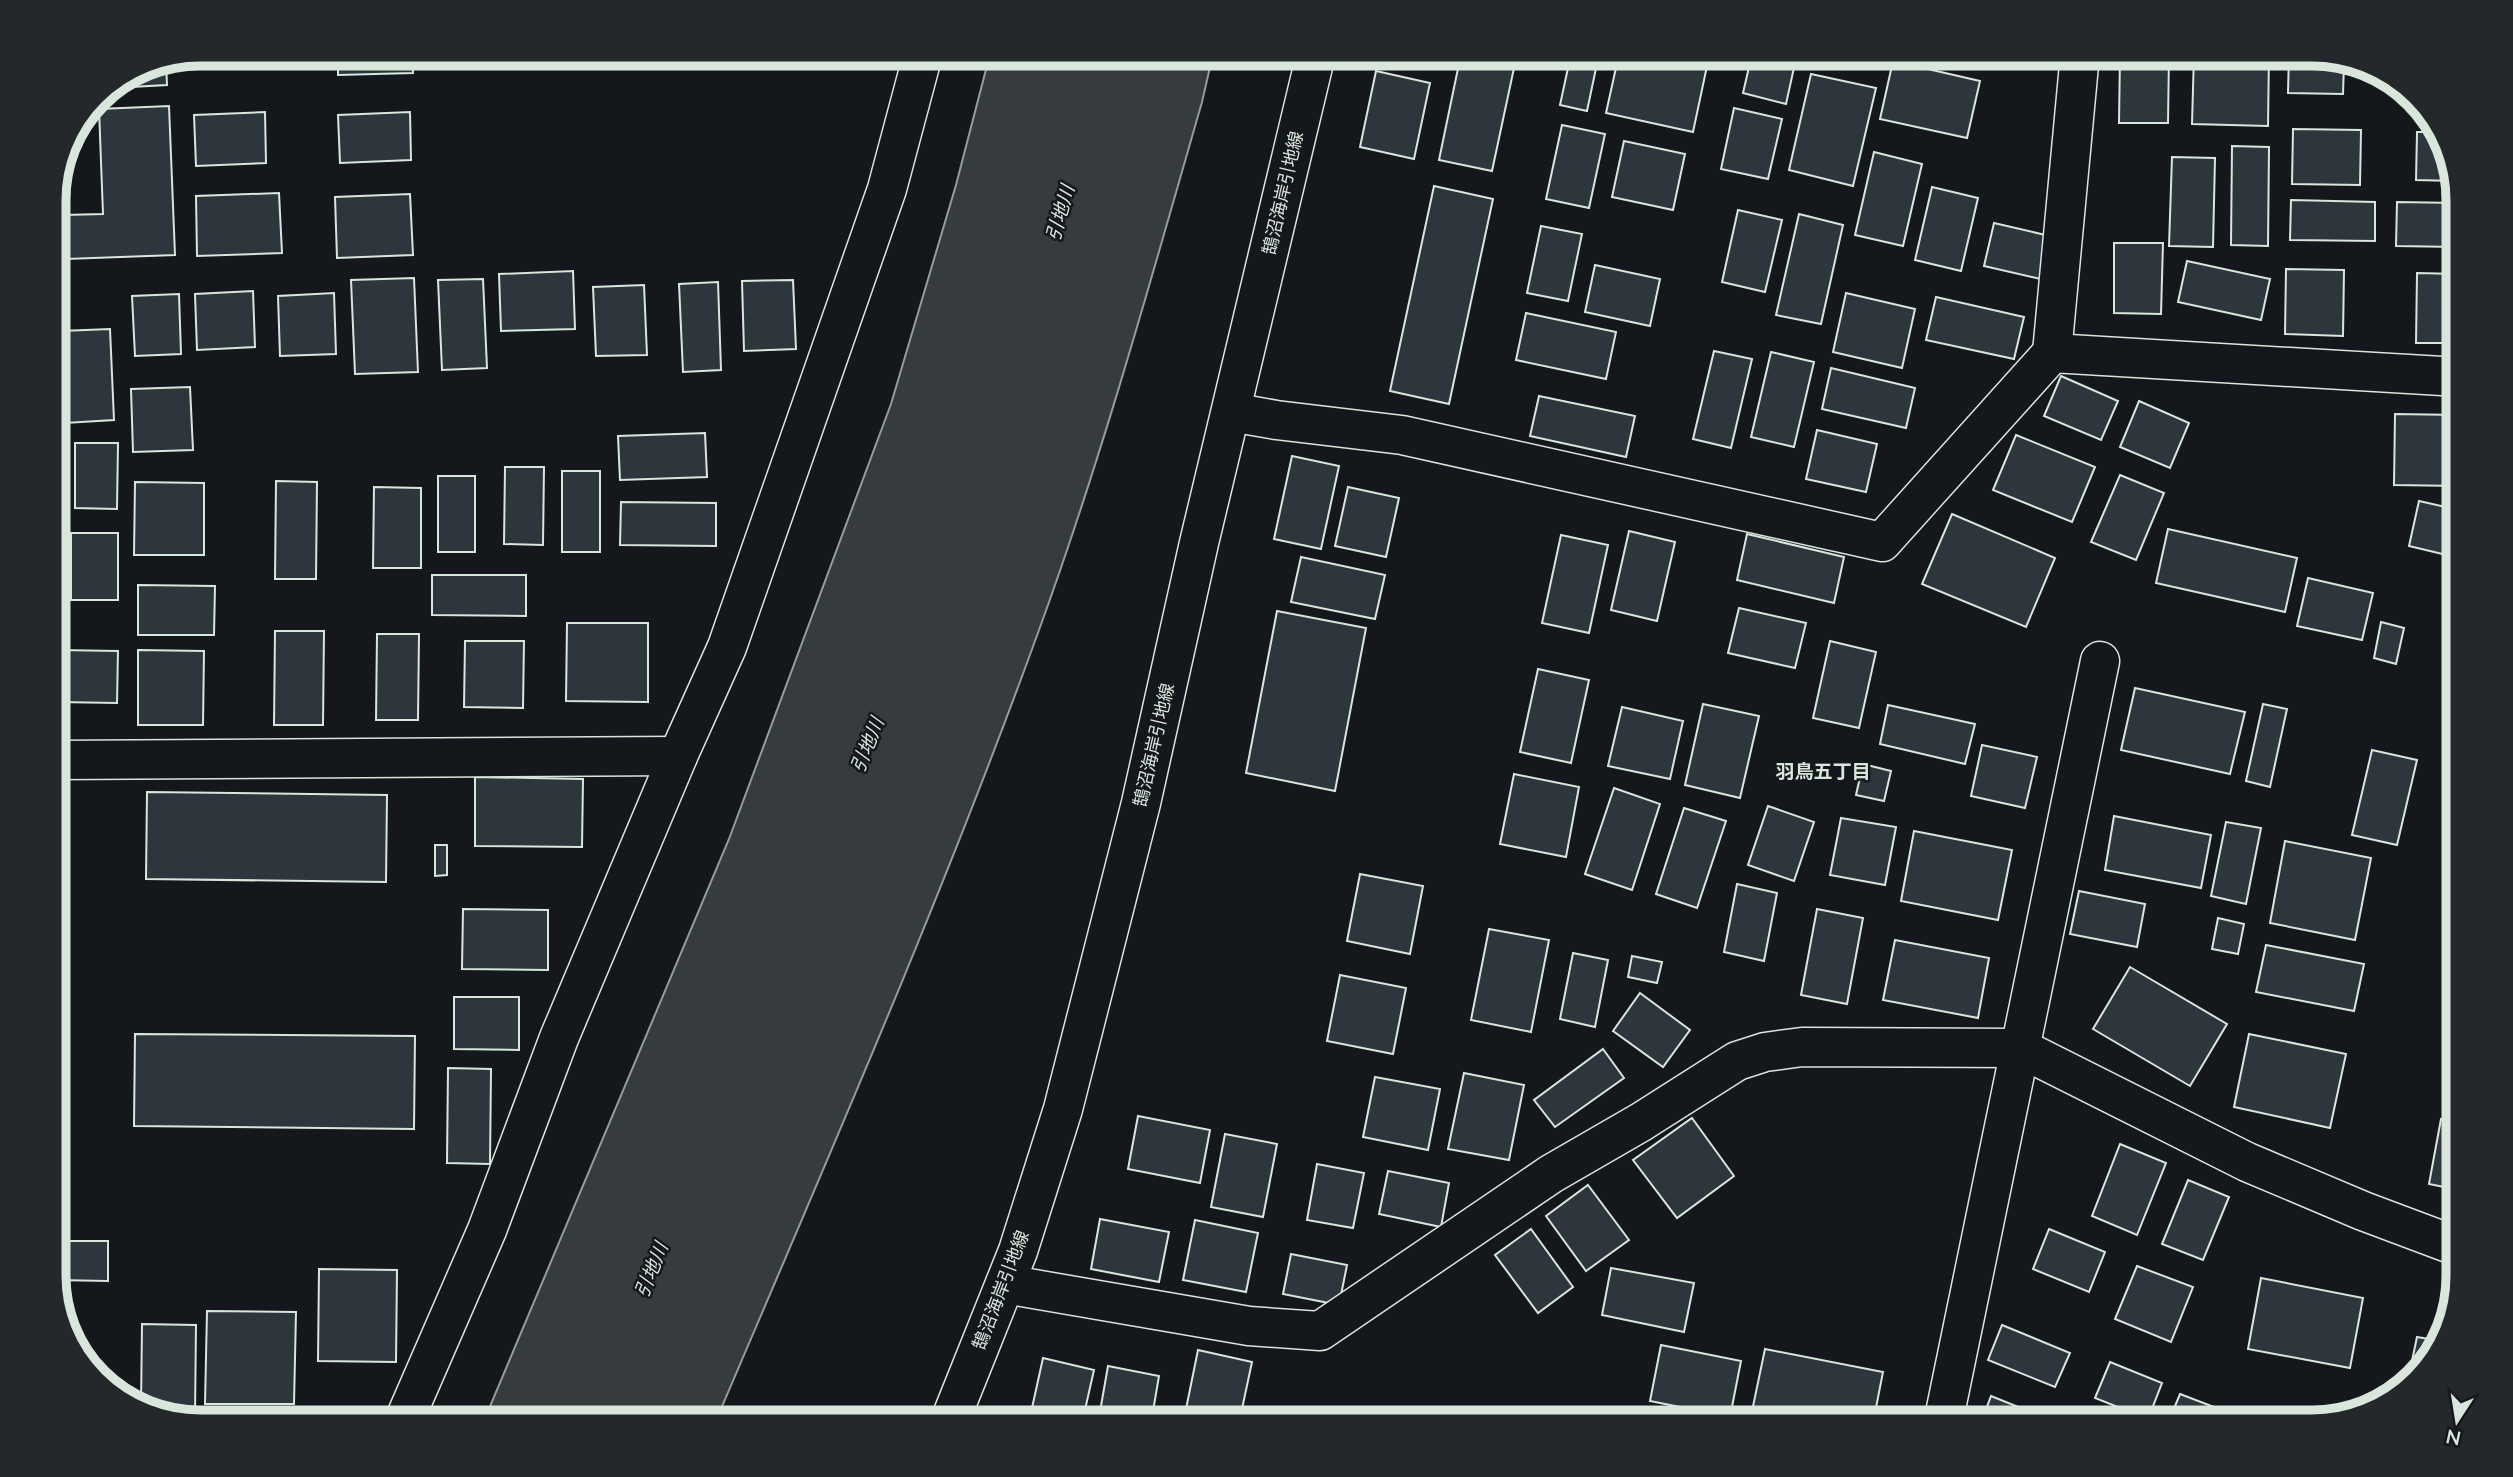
<svg xmlns="http://www.w3.org/2000/svg" width="2513" height="1477" viewBox="0 0 2513 1477" font-family="Lato,'Noto Sans JP',sans-serif">
  <style>
    .water { fill: #363b3e; stroke: #939e99; stroke-width: 2 }
    .building { fill: #2c363c; stroke: #d8e6dc; stroke-width: 2 }
    .lines { fill: none; stroke-linecap: round; stroke-linejoin: round }
    .street-casing { stroke: #d8e6dc; stroke-width: 41 }
    .secondary-casing { stroke: #d8e6dc; stroke-width: 41 }
    .street { stroke: #14181c; stroke-width: 38 }
    .secondary { stroke: #14181c; stroke-width: 38 }
    .labels { text-anchor: middle; stroke-width: 5; stroke-linejoin: round; paint-order: stroke }
    .street-label { font-size: 18px; fill: #d8e6dc; stroke: #14181c }
    .water-label { font-size: 19px; font-style: italic; fill: #d8e6dc; stroke: #14181c }
    .neighbourhood-label { font-size: 19px; font-weight: bold; fill: #d8e6dc; stroke: #14181c }
    .rim { fill: none; stroke: #d8e6dc; stroke-width: 9 }
  </style>
  <rect width="100%" height="100%" fill="#14181c"/>
  <path class="water" d="M 990,54 L 1213,54 L 1202,102 C 1151,279 1102,457 1039,630 C 942,898 827,1160 715,1423 L 483,1423 L 729,839 L 891,404 L 956,185 Z"/>
  <g class="building">
    <path d="M 338,54 L 412,54 L 413,73 L 338,75 Z"/>
    <path d="M 1461,54 L 1517,54 L 1492,171 L 1439,160 Z"/>
    <path d="M 1571,54 L 1599,54 L 1587,111 L 1560,105 Z"/>
    <path d="M 1619,54 L 1650,54 L 1707,66 L 1693,132 L 1606,113 Z"/>
    <path d="M 1752,54 L 1797,54 L 1786,104 L 1743,93 Z"/>
    <path d="M 2120,54 L 2169,54 L 2168,123 L 2119,123 Z"/>
    <path d="M 2194,54 L 2269,54 L 2268,126 L 2192,124 Z"/>
    <path d="M 2289,54 L 2312,54 L 2344,63 L 2343,94 L 2288,93 Z"/>
    <path d="M 166,61 L 167,85 L 111,88 L 145,65 Z"/>
    <path d="M 1893,61 L 1980,81 L 1967,138 L 1880,119 Z"/>
    <path d="M 1376,71 L 1430,83 L 1414,159 L 1360,147 Z"/>
    <path d="M 1811,74 L 1876,88 L 1853,186 L 1789,170 Z"/>
    <path d="M 169,106 L 175,255 L 66,259 L 64,215 L 103,214 L 99,109 Z"/>
    <path d="M 1734,108 L 1782,119 L 1768,179 L 1721,169 Z"/>
    <path d="M 265,112 L 266,163 L 196,166 L 194,115 Z"/>
    <path d="M 410,112 L 411,160 L 340,163 L 338,115 Z"/>
    <path d="M 1562,125 L 1605,134 L 1589,208 L 1546,199 Z"/>
    <path d="M 2293,129 L 2361,130 L 2360,185 L 2292,184 Z"/>
    <path d="M 2417,132 L 2440,132 L 2455,181 L 2416,180 Z"/>
    <path d="M 1624,141 L 1685,154 L 1673,210 L 1612,197 Z"/>
    <path d="M 2232,146 L 2269,147 L 2268,246 L 2231,245 Z"/>
    <path d="M 1874,152 L 1922,164 L 1903,246 L 1855,235 Z"/>
    <path d="M 2172,157 L 2215,158 L 2213,247 L 2169,246 Z"/>
    <path d="M 1434,186 L 1493,199 L 1449,404 L 1390,391 Z"/>
    <path d="M 1932,187 L 1978,198 L 1961,271 L 1915,260 Z"/>
    <path d="M 279,193 L 282,253 L 197,256 L 196,196 Z"/>
    <path d="M 410,194 L 413,255 L 337,258 L 335,197 Z"/>
    <path d="M 2291,200 L 2375,202 L 2375,241 L 2290,240 Z"/>
    <path d="M 2397,202 L 2458,203 L 2458,247 L 2396,246 Z"/>
    <path d="M 1738,210 L 1782,220 L 1765,292 L 1722,282 Z"/>
    <path d="M 1799,214 L 1843,225 L 1821,324 L 1776,315 Z"/>
    <path d="M 1994,223 L 2054,237 L 2045,280 L 1984,266 Z"/>
    <path d="M 1541,226 L 1582,234 L 1568,301 L 1527,293 Z"/>
    <path d="M 2114,243 L 2163,243 L 2161,314 L 2114,313 Z"/>
    <path d="M 2187,261 L 2270,279 L 2261,320 L 2178,302 Z"/>
    <path d="M 1595,265 L 1660,279 L 1650,326 L 1585,312 Z"/>
    <path d="M 2286,269 L 2344,270 L 2343,336 L 2285,334 Z"/>
    <path d="M 573,271 L 575,329 L 501,331 L 499,274 Z"/>
    <path d="M 2417,273 L 2458,274 L 2458,343 L 2416,343 Z"/>
    <path d="M 414,278 L 418,372 L 355,374 L 351,280 Z"/>
    <path d="M 483,279 L 487,368 L 442,370 L 438,280 Z"/>
    <path d="M 793,280 L 796,349 L 744,351 L 742,281 Z"/>
    <path d="M 718,282 L 721,370 L 683,372 L 679,284 Z"/>
    <path d="M 644,285 L 647,355 L 596,356 L 593,287 Z"/>
    <path d="M 253,291 L 255,347 L 197,350 L 195,294 Z"/>
    <path d="M 334,293 L 336,354 L 280,356 L 278,296 Z"/>
    <path d="M 1846,293 L 1915,309 L 1902,368 L 1833,352 Z"/>
    <path d="M 179,294 L 181,354 L 135,356 L 132,296 Z"/>
    <path d="M 1936,297 L 2024,317 L 2014,359 L 1926,340 Z"/>
    <path d="M 1526,313 L 1616,332 L 1606,379 L 1516,360 Z"/>
    <path d="M 110,329 L 114,420 L 65,423 L 61,331 Z"/>
    <path d="M 1714,351 L 1752,359 L 1731,448 L 1693,439 Z"/>
    <path d="M 1771,352 L 1814,362 L 1794,447 L 1751,437 Z"/>
    <path d="M 1831,368 L 1915,388 L 1906,428 L 1822,409 Z"/>
    <path d="M 2061,376 L 2118,401 L 2101,440 L 2044,416 Z"/>
    <path d="M 190,387 L 193,450 L 133,452 L 131,389 Z"/>
    <path d="M 1539,396 L 1635,416 L 1626,457 L 1530,436 Z"/>
    <path d="M 2139,401 L 2189,423 L 2170,468 L 2120,447 Z"/>
    <path d="M 2395,414 L 2459,415 L 2459,486 L 2394,485 Z"/>
    <path d="M 1817,430 L 1877,444 L 1866,492 L 1806,479 Z"/>
    <path d="M 705,433 L 707,477 L 620,480 L 618,436 Z"/>
    <path d="M 2016,435 L 2095,467 L 2072,522 L 1993,490 Z"/>
    <path d="M 75,443 L 118,443 L 117,509 L 75,508 Z"/>
    <path d="M 1292,456 L 1339,466 L 1321,549 L 1274,539 Z"/>
    <path d="M 505,467 L 544,467 L 543,545 L 504,544 Z"/>
    <rect x="562" y="471" width="38" height="81"/>
    <path d="M 2120,475 L 2164,493 L 2136,560 L 2091,542 Z"/>
    <rect x="438" y="476" width="37" height="76"/>
    <path d="M 276,481 L 317,482 L 316,579 L 275,579 Z"/>
    <path d="M 135,482 L 204,483 L 204,555 L 134,555 Z"/>
    <path d="M 374,487 L 421,488 L 421,568 L 373,568 Z"/>
    <path d="M 1348,487 L 1399,498 L 1386,557 L 1335,546 Z"/>
    <path d="M 2419,501 L 2459,510 L 2459,558 L 2409,546 Z"/>
    <path d="M 621,502 L 716,503 L 716,546 L 620,545 Z"/>
    <path d="M 1952,514 L 2055,558 L 2026,627 L 1922,584 Z"/>
    <path d="M 2168,529 L 2297,558 L 2285,612 L 2156,583 Z"/>
    <path d="M 1629,531 L 1675,542 L 1657,621 L 1611,610 Z"/>
    <rect x="71" y="533" width="47" height="67"/>
    <path d="M 1747,534 L 1844,557 L 1834,603 L 1737,580 Z"/>
    <path d="M 1561,535 L 1608,545 L 1589,633 L 1542,623 Z"/>
    <path d="M 1301,557 L 1385,575 L 1375,619 L 1291,602 Z"/>
    <path d="M 432,575 L 526,575 L 526,616 L 432,615 Z"/>
    <path d="M 2308,578 L 2373,593 L 2362,640 L 2297,626 Z"/>
    <path d="M 138,585 L 215,586 L 214,635 L 138,635 Z"/>
    <path d="M 2459,595 L 2459,648 L 2447,646 Z"/>
    <path d="M 1739,608 L 1806,623 L 1795,668 L 1728,653 Z"/>
    <path d="M 1277,611 L 1366,628 L 1335,791 L 1246,773 Z"/>
    <path d="M 2381,622 L 2404,628 L 2396,664 L 2374,658 Z"/>
    <path d="M 567,623 L 648,623 L 648,702 L 566,701 Z"/>
    <path d="M 275,631 L 324,631 L 323,725 L 274,725 Z"/>
    <path d="M 377,634 L 419,634 L 418,720 L 376,720 Z"/>
    <path d="M 465,641 L 524,641 L 523,708 L 464,707 Z"/>
    <path d="M 1830,641 L 1876,652 L 1859,728 L 1813,718 Z"/>
    <path d="M 59,650 L 118,651 L 117,703 L 58,702 Z"/>
    <path d="M 138,650 L 204,651 L 203,725 L 138,725 Z"/>
    <path d="M 1538,669 L 1589,680 L 1571,763 L 1520,752 Z"/>
    <path d="M 2135,688 L 2245,712 L 2230,774 L 2121,750 Z"/>
    <path d="M 1703,704 L 1759,716 L 1740,798 L 1685,785 Z"/>
    <path d="M 2263,704 L 2287,709 L 2270,787 L 2246,781 Z"/>
    <path d="M 1888,705 L 1975,724 L 1965,764 L 1880,744 Z"/>
    <path d="M 1622,707 L 1683,721 L 1670,779 L 1608,766 Z"/>
    <path d="M 1982,745 L 2037,757 L 2025,808 L 1971,796 Z"/>
    <path d="M 2372,750 L 2417,760 L 2397,845 L 2352,835 Z"/>
    <path d="M 1863,764 L 1891,771 L 1884,801 L 1856,795 Z"/>
    <path d="M 1514,774 L 1579,787 L 1566,857 L 1500,844 Z"/>
    <path d="M 475,777 L 583,779 L 582,847 L 475,846 Z"/>
    <path d="M 1614,788 L 1660,804 L 1632,890 L 1585,874 Z"/>
    <path d="M 147,792 L 387,795 L 386,882 L 146,879 Z"/>
    <path d="M 1768,806 L 1814,822 L 1794,881 L 1748,865 Z"/>
    <path d="M 1684,808 L 1726,821 L 1697,908 L 1656,894 Z"/>
    <path d="M 2114,816 L 2211,835 L 2201,888 L 2105,870 Z"/>
    <path d="M 1841,818 L 1896,827 L 1885,885 L 1830,875 Z"/>
    <path d="M 2226,822 L 2261,828 L 2246,904 L 2211,896 Z"/>
    <path d="M 1914,831 L 2012,850 L 1998,920 L 1901,901 Z"/>
    <path d="M 2285,841 L 2371,858 L 2355,940 L 2270,923 Z"/>
    <path d="M 435,845 L 447,845 L 447,875 L 435,876 Z"/>
    <path d="M 1360,874 L 1423,886 L 1410,954 L 1347,941 Z"/>
    <path d="M 1737,884 L 1777,893 L 1764,961 L 1724,952 Z"/>
    <path d="M 2079,891 L 2145,904 L 2137,947 L 2070,934 Z"/>
    <path d="M 463,909 L 548,910 L 548,970 L 462,969 Z"/>
    <path d="M 1817,909 L 1863,918 L 1847,1004 L 1801,995 Z"/>
    <path d="M 2218,918 L 2244,924 L 2238,954 L 2212,949 Z"/>
    <path d="M 2456,925 L 2459,925 L 2459,981 L 2448,980 Z"/>
    <path d="M 1489,929 L 1549,940 L 1531,1032 L 1471,1020 Z"/>
    <path d="M 1895,940 L 1989,958 L 1978,1018 L 1883,1000 Z"/>
    <path d="M 2266,945 L 2364,964 L 2354,1011 L 2256,992 Z"/>
    <path d="M 1573,953 L 1608,960 L 1595,1027 L 1560,1019 Z"/>
    <path d="M 1632,956 L 1662,962 L 1657,983 L 1628,977 Z"/>
    <path d="M 2130,967 L 2227,1024 L 2190,1086 L 2093,1029 Z"/>
    <path d="M 1340,975 L 1406,988 L 1393,1054 L 1327,1041 Z"/>
    <path d="M 1640,993 L 1690,1030 L 1663,1067 L 1613,1031 Z"/>
    <path d="M 454,997 L 519,997 L 519,1050 L 454,1049 Z"/>
    <path d="M 135,1034 L 415,1036 L 414,1129 L 134,1126 Z"/>
    <path d="M 2249,1034 L 2346,1054 L 2330,1128 L 2234,1107 Z"/>
    <path d="M 1603,1049 L 1624,1078 L 1555,1127 L 1534,1100 Z"/>
    <path d="M 448,1068 L 491,1069 L 490,1164 L 447,1163 Z"/>
    <path d="M 1464,1073 L 1524,1085 L 1509,1160 L 1448,1149 Z"/>
    <path d="M 1375,1077 L 1440,1089 L 1428,1150 L 1363,1137 Z"/>
    <path d="M 1138,1116 L 1210,1130 L 1200,1183 L 1128,1169 Z"/>
    <path d="M 1692,1118 L 1734,1176 L 1677,1218 L 1633,1160 Z"/>
    <path d="M 2441,1119 L 2459,1123 L 2459,1190 L 2429,1184 Z"/>
    <path d="M 1225,1134 L 1277,1144 L 1263,1217 L 1211,1207 Z"/>
    <path d="M 2120,1144 L 2166,1163 L 2137,1235 L 2092,1216 Z"/>
    <path d="M 1317,1164 L 1364,1173 L 1353,1228 L 1307,1220 Z"/>
    <path d="M 1388,1171 L 1449,1183 L 1441,1227 L 1379,1214 Z"/>
    <path d="M 2188,1180 L 2229,1197 L 2203,1260 L 2162,1244 Z"/>
    <path d="M 1588,1185 L 1629,1240 L 1586,1271 L 1546,1216 Z"/>
    <path d="M 1100,1219 L 1169,1232 L 1159,1282 L 1091,1269 Z"/>
    <path d="M 1195,1220 L 1258,1233 L 1246,1292 L 1183,1280 Z"/>
    <path d="M 1531,1229 L 1573,1287 L 1538,1313 L 1495,1255 Z"/>
    <path d="M 2049,1229 L 2105,1252 L 2089,1292 L 2033,1269 Z"/>
    <path d="M 55,1241 L 108,1241 L 108,1281 L 55,1280 Z"/>
    <path d="M 1291,1254 L 1347,1265 L 1339,1305 L 1283,1294 Z"/>
    <path d="M 2137,1266 L 2193,1287 L 2171,1342 L 2115,1319 Z"/>
    <path d="M 1611,1268 L 1694,1283 L 1684,1332 L 1602,1315 Z"/>
    <path d="M 319,1269 L 397,1270 L 396,1362 L 318,1361 Z"/>
    <path d="M 2261,1278 L 2363,1298 L 2350,1368 L 2248,1349 Z"/>
    <path d="M 207,1311 L 296,1312 L 294,1404 L 205,1404 Z"/>
    <path d="M 142,1324 L 196,1325 L 195,1416 L 175,1416 L 141,1407 Z"/>
    <path d="M 2002,1325 L 2070,1353 L 2055,1387 L 1988,1360 Z"/>
    <path d="M 2417,1337 L 2441,1341 L 2439,1350 L 2408,1380 Z"/>
    <path d="M 1661,1345 L 1741,1361 L 1730,1417 L 1650,1401 Z"/>
    <path d="M 1765,1349 L 1883,1372 L 1873,1423 L 1785,1423 L 1751,1416 Z"/>
    <path d="M 1198,1350 L 1252,1362 L 1239,1423 L 1224,1423 L 1185,1414 Z"/>
    <path d="M 1043,1358 L 1094,1370 L 1082,1423 L 1057,1423 L 1030,1417 Z"/>
    <path d="M 2110,1362 L 2162,1383 L 2148,1419 L 2095,1398 Z"/>
    <path d="M 1108,1366 L 1159,1376 L 1151,1423 L 1098,1423 Z"/>
    <path d="M 2180,1394 L 2222,1410 L 2217,1423 L 2168,1423 Z"/>
    <path d="M 1991,1396 L 2053,1421 L 2052,1423 L 1981,1423 Z"/>
    <path d="M 2244,1408 L 2280,1423 L 2239,1423 Z"/>
    <path d="M 1324,1410 L 1376,1423 L 1320,1423 Z"/>
    <path d="M 2077,1415 L 2098,1423 L 2074,1423 Z"/>
  </g>
  <g class="lines">
    <g class="street-casing">
      <g id="street">
        <path d="M 2052,353 L 2080,54"/>
        <path d="M 1231,412 L 1276,420 L 1402,435 L 1882,542 L 2052,353 L 2459,377"/>
        <path d="M 55,760 L 678,756"/>
        <path d="M 1005,1284 L 1249,1326 L 1320,1331 L 1551,1174 L 1641,1122 L 1737,1061 L 1765,1052 L 1802,1047 L 2020,1048 L 2247,1162 L 2363,1211 L 2459,1247"/>
        <path d="M 403,1423 L 487,1230 L 559,1038 L 678,756 L 727,647 L 887,189 L 923,54"/>
        <path d="M 1943,1423 L 2100,661"/>
      </g>
    </g>
    <g class="secondary-casing">
      <path id="secondary" d="M 949,1423 L 1018,1251 L 1063,1109 L 1141,803 L 1199,543 L 1316,54"/>
    </g>
    <use href="#street" class="street"/>
    <use href="#secondary" class="secondary"/>
  </g>
  <g class="labels">
    <g class="street-label">
      <text transform="translate(1283 193) rotate(-77)" y="6">鵠沼海岸引地線</text>
      <text transform="translate(1154 745) rotate(-77)" y="6">鵠沼海岸引地線</text>
      <text transform="translate(1001 1290) rotate(-69)" y="6">鵠沼海岸引地線</text>
    </g>
    <g class="water-label">
      <text transform="translate(1060 213) rotate(-74)" y="7">引地川</text>
      <text transform="translate(867 745) rotate(-68)" y="7">引地川</text>
      <text transform="translate(651 1270) rotate(-68)" y="7">引地川</text>
    </g>
    <g class="neighbourhood-label">
      <text x="1823" y="778">羽鳥五丁目</text>
    </g>
  </g>
  <path d="M0 0H2513V1477H0ZM200 66H2312A134 134 0 0 1 2446 200V1276A134 134 0 0 1 2312 1410H200A134 134 0 0 1 66 1276V200A134 134 0 0 1 200 66Z" fill="#24282b" fill-rule="evenodd"/>
  <path class="rim" d="M200 66H2312A134 134 0 0 1 2446 200V1276A134 134 0 0 1 2312 1410H200A134 134 0 0 1 66 1276V200A134 134 0 0 1 200 66Z"/>
  <g transform="translate(2457 1421) rotate(192)" stroke="#14181c" stroke-width="5" paint-order="stroke">
  <path d="M0-5L12 26L0 18L-12 26Z" fill="#d8e6dc"/>
  <text y="-10" font-size="19" font-weight="bold" text-anchor="middle" fill="#d8e6dc">N</text>
  </g>
</svg>
